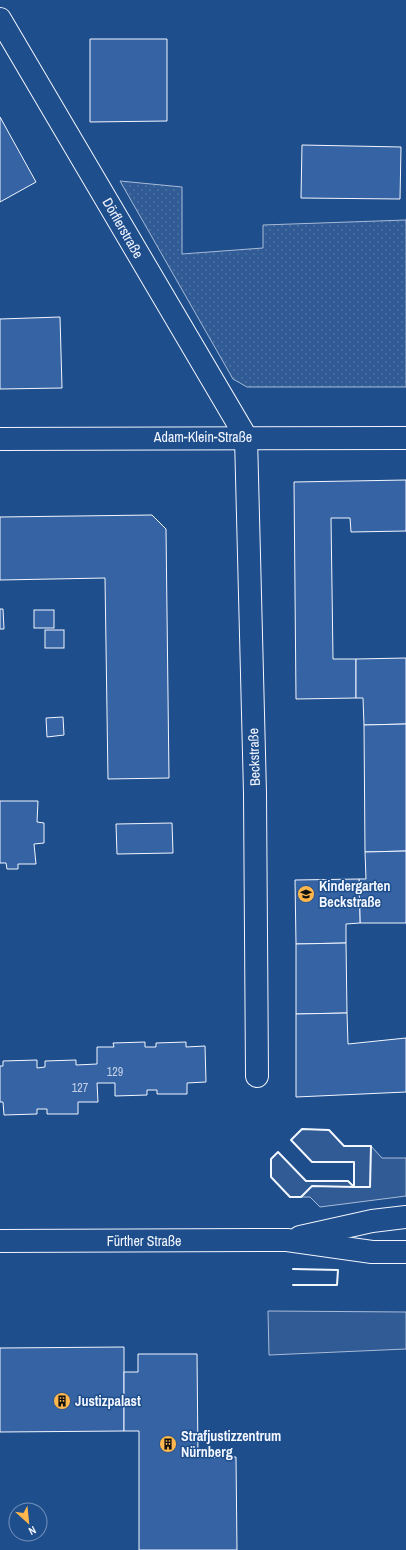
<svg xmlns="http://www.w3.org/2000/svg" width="406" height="1550" viewBox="0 0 406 1550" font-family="'Archivo Narrow',sans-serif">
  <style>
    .green { fill: #305b95; stroke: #a8bbd7 }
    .garden { fill: url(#garden-dots); stroke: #a8bbd7 }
    .building { fill: #3563a3; stroke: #f2f6ff }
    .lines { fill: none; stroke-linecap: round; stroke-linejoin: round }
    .minor-casing { stroke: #f2f6ff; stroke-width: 24 }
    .secondary-casing { stroke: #f2f6ff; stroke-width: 24 }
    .minor { stroke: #1f4e8c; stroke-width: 22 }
    .secondary { stroke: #1f4e8c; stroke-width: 22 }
    .wall { stroke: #f2f6ff; stroke-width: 2 }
    .labels { text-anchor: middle; stroke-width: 3; stroke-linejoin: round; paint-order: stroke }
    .number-label { font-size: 12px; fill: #c3d1e8 }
    .street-label { font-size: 14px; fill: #f2f6ff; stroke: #1f4e8c }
    .poi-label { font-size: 14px; font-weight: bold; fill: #f2f6ff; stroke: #1f4e8c; text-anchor: start }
  </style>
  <defs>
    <pattern id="garden-dots" width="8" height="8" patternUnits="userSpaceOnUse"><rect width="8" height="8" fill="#305b95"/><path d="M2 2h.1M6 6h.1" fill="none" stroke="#4e73a5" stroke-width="1.8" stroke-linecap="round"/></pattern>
  </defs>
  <rect width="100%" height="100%" fill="#1f4e8c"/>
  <g class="green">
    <path d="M 302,1129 L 329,1130 L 344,1146 L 371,1146 L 382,1158 L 406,1158 L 406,1196 L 320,1207 L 310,1197 L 290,1197 L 271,1177 L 271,1159 L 278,1152 L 306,1181 L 348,1181 L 354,1186 L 354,1162 L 312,1162 L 291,1140 Z"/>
    <path d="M 268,1311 L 406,1312 L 406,1349 L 269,1355 Z"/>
  </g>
  <path class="garden" d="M 120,181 L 182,187 L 182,254 L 263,248 L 263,225 L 406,220 L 406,387 L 247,387 L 233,379 Z"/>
  <g class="building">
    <path d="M 90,39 L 167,39 L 167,121 L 90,122 Z"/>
    <path d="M 0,117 L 36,182 L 0,202 Z"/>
    <path d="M 302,145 L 401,147 L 400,199 L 301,198 Z"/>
    <path d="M 60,317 L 62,388 L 0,389 L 0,319 Z"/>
    <path d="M 406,480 L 406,531 L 351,532 L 350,518 L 331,518 L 333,659 L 356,659 L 356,698 L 296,699 L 294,482 Z"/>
    <path d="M 152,515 L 166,529 L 169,778 L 108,779 L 105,578 L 0,580 L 0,517 Z"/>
    <path d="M 0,609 L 3,609 L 4,629 L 0,629 Z"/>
    <rect x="34" y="610" width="20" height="18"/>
    <rect x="45" y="630" width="19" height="18"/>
    <path d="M 406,658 L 406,724 L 364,725 L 363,698 L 356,698 L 356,659 Z"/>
    <path d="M 63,717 L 64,735 L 47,737 L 46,718 Z"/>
    <path d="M 406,724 L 406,851 L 365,852 L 364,725 Z"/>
    <path d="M 0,801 L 38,801 L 37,822 L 44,823 L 44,843 L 34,844 L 36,864 L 18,864 L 18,869 L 7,869 L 6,863 L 0,863 Z"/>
    <path d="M 172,823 L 173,853 L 117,854 L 116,824 Z"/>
    <path d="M 406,851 L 406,923 L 360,923 L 359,879 L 366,879 L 365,852 Z"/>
    <path d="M 359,879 L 360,923 L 346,924 L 346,943 L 296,944 L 295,880 Z"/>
    <path d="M 346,943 L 347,1013 L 296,1014 L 296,944 Z"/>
    <path d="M 347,1013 L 348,1044 L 406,1038 L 406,1092 L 296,1097 L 296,1014 Z"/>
    <path d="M 145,1042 L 145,1047 L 156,1047 L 156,1043 L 186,1042 L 186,1047 L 205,1046 L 206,1082 L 187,1083 L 187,1094 L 157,1094 L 157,1090 L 147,1090 L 147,1095 L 115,1096 L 115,1083 L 97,1083 L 98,1102 L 78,1102 L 78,1114 L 47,1114 L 47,1109 L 37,1109 L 37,1114 L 4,1115 L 3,1102 L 0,1102 L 0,1066 L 3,1066 L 3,1061 L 37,1060 L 37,1068 L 45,1067 L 45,1061 L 76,1060 L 76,1065 L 97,1064 L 97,1047 L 114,1047 L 113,1043 Z"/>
    <path d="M 124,1347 L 124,1431 L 0,1432 L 0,1348 Z"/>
    <path d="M 138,1354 L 197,1354 L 198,1457 L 236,1457 L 237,1550 L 139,1550 L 139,1431 L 124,1431 L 124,1372 L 138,1372 Z"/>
  </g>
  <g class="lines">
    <g class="minor-casing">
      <g id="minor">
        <path d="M 0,19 L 246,437 L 255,793 L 257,1076"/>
        <path d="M 0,439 L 406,438"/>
      </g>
    </g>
    <g class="secondary-casing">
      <g id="secondary">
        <path d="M 300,1237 L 372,1221 L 406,1217"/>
        <path d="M 0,1241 L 287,1240 L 372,1252 L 406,1252"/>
      </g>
    </g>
    <use href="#minor" class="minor"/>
    <use href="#secondary" class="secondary"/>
    <g class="wall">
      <path d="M 302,1129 L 329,1130 L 344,1146 L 371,1146 L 370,1187 L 354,1187 L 354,1162 L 312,1162 L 291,1140 Z"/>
      <path d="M 278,1152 L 306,1181 L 348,1181 L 354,1187 L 312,1186 L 301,1197 L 290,1197 L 271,1177 L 271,1159 Z"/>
      <path d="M 293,1285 L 337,1285 L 338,1270 L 293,1269"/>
    </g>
  </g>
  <defs>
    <g id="school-disc" transform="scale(0.9)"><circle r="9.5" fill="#ffb74d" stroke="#1f4e8c"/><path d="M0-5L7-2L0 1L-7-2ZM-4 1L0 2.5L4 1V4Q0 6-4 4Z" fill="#111"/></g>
    <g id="building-disc" transform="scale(0.9)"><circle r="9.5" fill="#ffb74d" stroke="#1f4e8c"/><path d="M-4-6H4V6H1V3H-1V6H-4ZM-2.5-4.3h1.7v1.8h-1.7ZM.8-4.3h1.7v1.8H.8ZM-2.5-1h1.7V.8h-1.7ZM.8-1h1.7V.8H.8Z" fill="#111"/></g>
  </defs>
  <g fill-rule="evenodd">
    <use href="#school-disc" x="306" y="894"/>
    <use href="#building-disc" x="62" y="1401"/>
    <use href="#building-disc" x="168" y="1444"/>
  </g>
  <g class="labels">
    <g class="number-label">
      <text x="115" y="1076">129</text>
      <text x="80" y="1092">127</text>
    </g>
    <g class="street-label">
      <text transform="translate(123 228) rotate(60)" y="5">Dörflerstraße</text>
      <text x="203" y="442">Adam-Klein-Straße</text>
      <text transform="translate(254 757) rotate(-92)" y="5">Beckstraße</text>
      <text x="144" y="1246">Fürther Straße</text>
    </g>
    <g class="poi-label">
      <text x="319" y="891">Kindergarten<tspan x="319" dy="16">Beckstraße</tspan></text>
      <text x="75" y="1406">Justizpalast</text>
      <text x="181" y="1441">Strafjustizzentrum<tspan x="181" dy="16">Nürnberg</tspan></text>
    </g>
  </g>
  <g transform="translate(28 1522) rotate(153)"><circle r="19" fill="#1f4e8c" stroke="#7391ba"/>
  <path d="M0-3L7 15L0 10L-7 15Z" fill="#ffb74d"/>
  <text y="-6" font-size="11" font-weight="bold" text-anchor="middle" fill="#f2f6ff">N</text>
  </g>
</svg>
